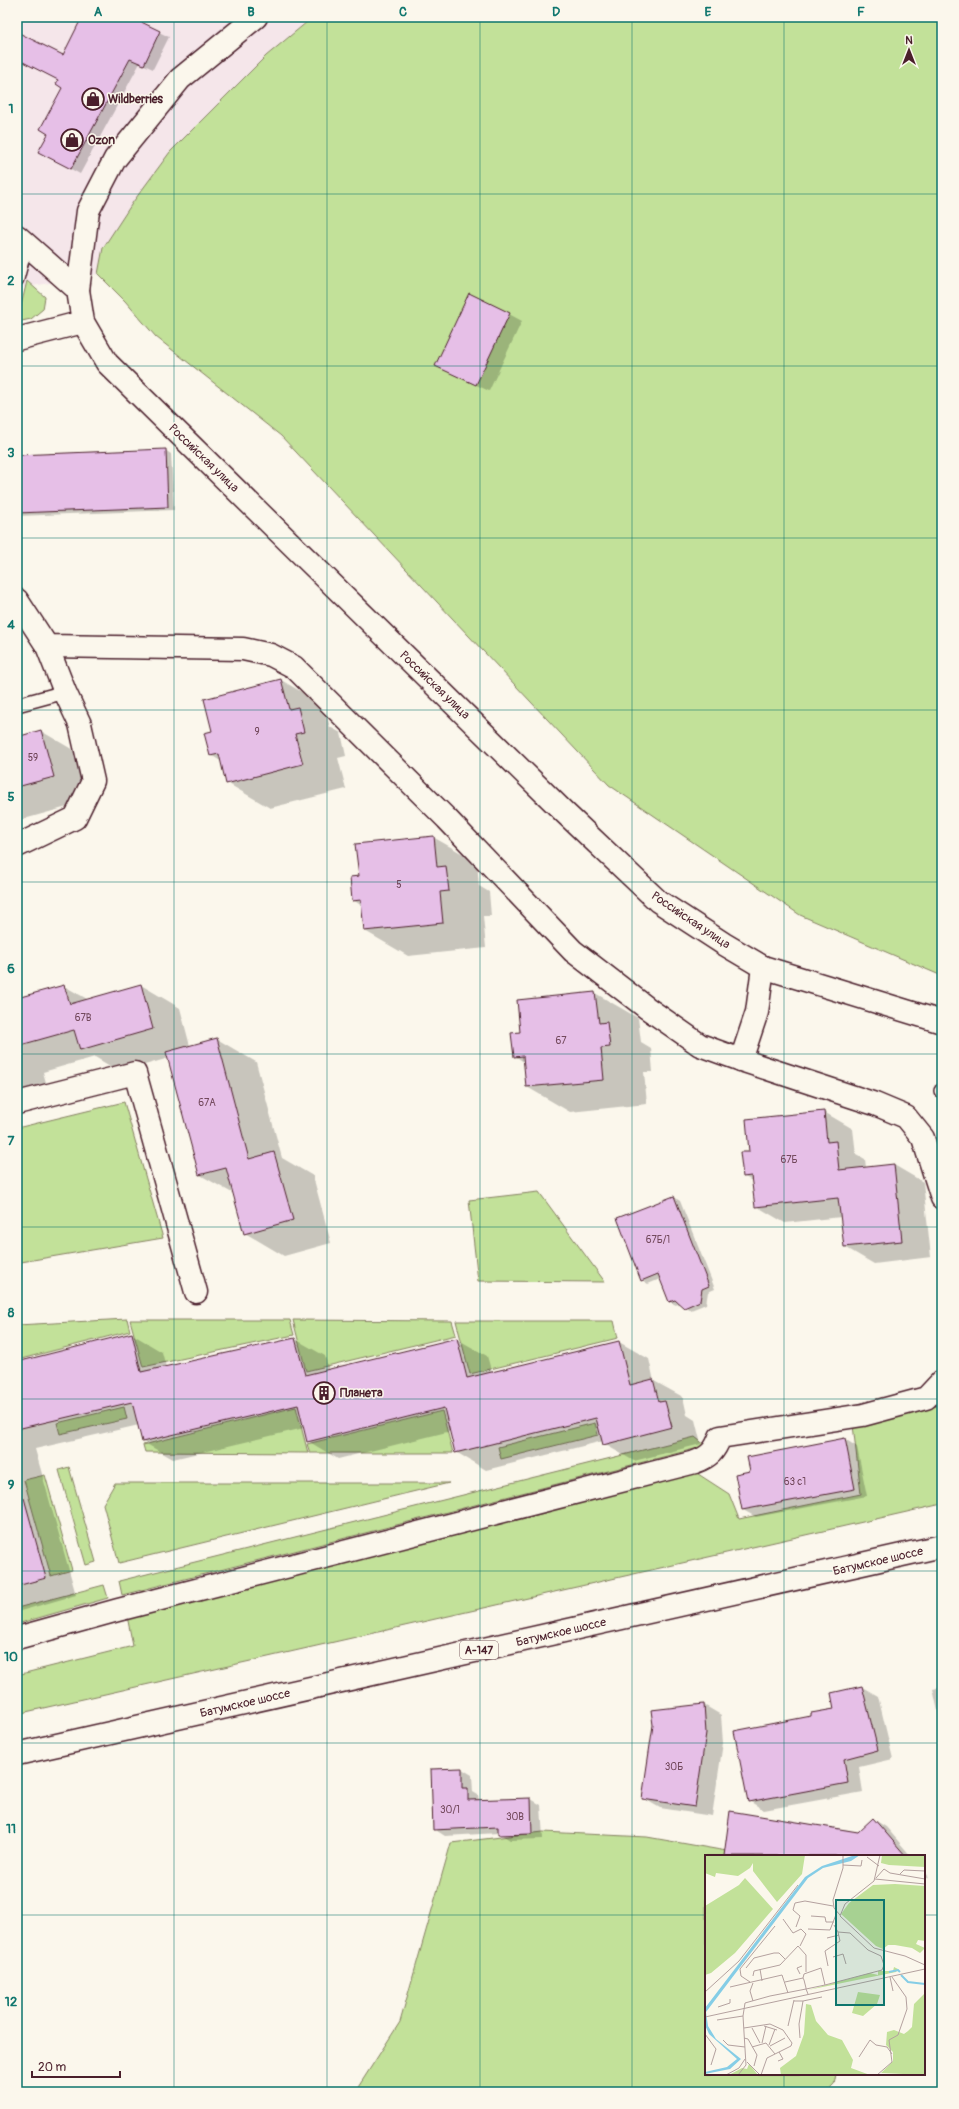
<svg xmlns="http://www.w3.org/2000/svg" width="959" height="2109" viewBox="0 0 959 2109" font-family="Pangolin,sans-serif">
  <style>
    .built { fill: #f5e6ea }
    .green { fill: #c2e199; stroke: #868062 }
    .shadow { fill: #0003 }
    .building { fill: #e6bfe7; stroke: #4a1f2b }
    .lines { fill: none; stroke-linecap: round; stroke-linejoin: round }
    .service-casing { stroke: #4a1f2b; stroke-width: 16 }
    .minor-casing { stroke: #4a1f2b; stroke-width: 25 }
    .secondary-casing { stroke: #4a1f2b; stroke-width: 25 }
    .trunk-casing { stroke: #4a1f2b; stroke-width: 25 }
    .service { stroke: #fbf7ec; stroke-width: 13 }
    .minor { stroke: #fbf7ec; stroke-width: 22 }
    .secondary { stroke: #fbf7ec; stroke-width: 22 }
    .trunk { stroke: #fbf7ec; stroke-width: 22 }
    .grid { fill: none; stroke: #0f766e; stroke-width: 1; stroke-opacity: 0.55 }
    .labels { text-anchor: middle; stroke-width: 3; stroke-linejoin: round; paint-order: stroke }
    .number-label { font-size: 10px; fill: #71475a }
    .shield { fill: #fbf7ec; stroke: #7f6065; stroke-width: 1 }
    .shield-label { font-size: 11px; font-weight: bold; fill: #4a1f2b }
    .poi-label { font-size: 12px; font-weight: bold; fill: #4a1f2b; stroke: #fbf7ec; text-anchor: start }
    .street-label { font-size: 12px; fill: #4a1f2b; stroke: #fbf7ec }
    .inset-river { fill: none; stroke: #85cde6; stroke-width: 2 }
    .inset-road { fill: none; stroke: #b4a19f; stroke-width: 1 }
    .view { fill: #0f766e; fill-opacity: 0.15; stroke: #0f766e; stroke-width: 2 }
    .inset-edge { fill: none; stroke: #4a1f2b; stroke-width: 2 }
    .neatline { fill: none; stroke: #0f766e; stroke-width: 1.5 }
    .grid-label { font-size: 13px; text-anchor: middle; font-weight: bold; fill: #0f766e }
  </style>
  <rect width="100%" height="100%" fill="#fbf7ec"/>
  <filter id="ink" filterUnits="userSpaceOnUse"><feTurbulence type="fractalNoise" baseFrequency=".025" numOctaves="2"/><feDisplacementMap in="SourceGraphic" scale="8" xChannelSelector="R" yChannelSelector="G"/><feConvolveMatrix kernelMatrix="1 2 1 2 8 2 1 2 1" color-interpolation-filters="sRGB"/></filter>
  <g filter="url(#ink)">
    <path class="built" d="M 17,17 L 313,17 L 266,56 L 103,248 L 98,274 L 17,289 Z"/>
    <g class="green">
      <path d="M 313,17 L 942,17 L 942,976 L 800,915 L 609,785 L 281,436 L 156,337 L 125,301 L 98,274 L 103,248 L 133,202 L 170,152 L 266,56 Z"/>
      <path d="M 27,281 L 45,297 L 43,309 L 31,319 L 17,322 Z"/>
      <path d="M 124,1102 L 163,1238 L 21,1262 L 17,1245 L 17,1128 Z"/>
      <path d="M 539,1192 L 605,1282 L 478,1281 L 469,1200 Z"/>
      <path d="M 127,1319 L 130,1331 L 17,1360 L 17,1325 Z"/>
      <path d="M 130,1320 L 290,1320 L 294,1335 L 143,1367 Z"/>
      <path d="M 293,1320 L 452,1321 L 456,1335 L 306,1371 Z"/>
      <path d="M 456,1321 L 614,1321 L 618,1338 L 470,1374 Z"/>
      <path d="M 942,1405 L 942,1504 L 17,1714 L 17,1675 L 133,1646 L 127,1616 L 695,1472 L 729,1494 L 739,1519 L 861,1494 L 853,1425 Z"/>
      <path d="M 124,1407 L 127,1419 L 60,1434 L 57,1423 Z"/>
      <path d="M 296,1407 L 308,1453 L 145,1452 L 143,1445 Z"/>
      <path d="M 442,1411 L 453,1453 L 310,1453 L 307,1444 Z"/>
      <path d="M 595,1423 L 598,1435 L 501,1459 L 498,1447 Z"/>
      <path d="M 695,1437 L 706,1446 L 122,1595 L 119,1581 Z"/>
      <path d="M 69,1467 L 96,1562 L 86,1565 L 59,1470 Z"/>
      <path d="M 45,1475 L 72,1570 L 51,1576 L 24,1480 Z"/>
      <path d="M 115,1483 L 449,1483 L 119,1563 L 103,1504 Z"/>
      <path d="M 104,1585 L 108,1598 L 17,1624 L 17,1608 Z"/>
      <path d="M 543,1832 L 647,1837 L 755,1856 L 706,1856 L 706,2074 L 836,2074 L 834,2085 L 827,2092 L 355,2092 L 400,2022 L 451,1843 Z"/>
    </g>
    <g class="shadow">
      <path d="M 83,17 L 129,17 L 169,37 L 153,69 L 140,63 L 80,174 L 49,157 L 49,134 L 63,88 L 59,80 L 17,59 L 17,33 L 63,57 Z"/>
      <path d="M 509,314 L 522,321 L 489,391 L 436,366 Z"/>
      <path d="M 165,450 L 171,454 L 174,510 L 17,516 L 17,456 Z"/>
      <path d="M 281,680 L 324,705 L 330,727 L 341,733 L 346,756 L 338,758 L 346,789 L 270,808 L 227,783 L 222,762 L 211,755 L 214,731 Z"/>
      <path d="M 41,731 L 80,754 L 92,800 L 17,821 L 17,738 Z"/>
      <path d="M 433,837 L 477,862 L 479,886 L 489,892 L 491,916 L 483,916 L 486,948 L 408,956 L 365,931 L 362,906 L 353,900 Z"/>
      <path d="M 141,985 L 180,1008 L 190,1046 L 217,1039 L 256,1062 L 282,1158 L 313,1176 L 331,1243 L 284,1256 L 245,1233 L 234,1194 L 200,1175 L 169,1058 L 120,1072 L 95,1057 L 43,1072 L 49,1093 L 17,1101 L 17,999 L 64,986 L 89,1000 Z"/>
      <path d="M 595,993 L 638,1018 L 641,1042 L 651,1048 L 653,1072 L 644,1072 L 647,1104 L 570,1112 L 527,1087 L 524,1062 L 515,1056 L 521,1033 L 518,1000 Z"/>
      <path d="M 824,1112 L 853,1129 L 856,1154 L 865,1159 L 866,1168 L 894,1165 L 923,1182 L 931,1257 L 874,1264 L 845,1247 L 841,1217 L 785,1223 L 756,1206 L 752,1181 L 743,1176 L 750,1153 Z"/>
      <path d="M 674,1197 L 680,1201 L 715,1289 L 708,1292 L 706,1304 L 691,1310 L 680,1303 L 676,1305 L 670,1302 L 660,1279 L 648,1284 L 642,1280 Z"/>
      <path d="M 132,1334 L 162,1352 L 166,1367 L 295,1339 L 325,1356 L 329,1370 L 457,1339 L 487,1356 L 492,1373 L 619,1342 L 649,1359 L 654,1381 L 683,1397 L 687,1415 L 695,1420 L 701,1444 L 634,1461 L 604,1444 L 603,1441 L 486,1470 L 456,1452 L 451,1431 L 338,1459 L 308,1441 L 304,1428 L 173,1459 L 143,1442 L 139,1425 L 35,1449 L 76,1595 L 17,1612 L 17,1363 Z"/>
      <path d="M 845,1439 L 857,1447 L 867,1496 L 756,1517 L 743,1510 L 751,1472 Z"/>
      <path d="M 862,1687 L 878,1696 L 893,1759 L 859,1767 L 863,1792 L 764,1810 L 749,1801 L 836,1709 Z"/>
      <path d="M 942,1687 L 942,1729 L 933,1689 Z"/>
      <path d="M 704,1705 L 721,1715 L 723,1743 L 712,1816 L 660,1808 L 643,1798 Z"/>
      <path d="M 462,1769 L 472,1775 L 473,1792 L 478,1795 L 479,1801 L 531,1799 L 541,1805 L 543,1839 L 510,1840 L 499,1833 L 445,1836 L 434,1829 Z"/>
      <path d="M 731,1812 L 848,1830 L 856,1834 L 873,1819 L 886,1827 L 911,1856 L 725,1856 Z"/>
      <path d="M 924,1871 L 929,1877 L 924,1878 Z"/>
    </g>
    <g class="building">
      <path d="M 82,17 L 131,17 L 160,31 L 144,65 L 130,59 L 71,169 L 38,152 L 48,134 L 40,129 L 62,88 L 56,84 L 58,80 L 17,59 L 17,32 L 63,55 Z"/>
      <path d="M 469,293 L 510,313 L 476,385 L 435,366 Z"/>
      <path d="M 166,449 L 168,507 L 17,513 L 17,455 Z"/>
      <path d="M 281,679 L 289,709 L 298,707 L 304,732 L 295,734 L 303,764 L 226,784 L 219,754 L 210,756 L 204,733 L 212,731 L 204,699 Z"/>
      <path d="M 41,730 L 54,777 L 17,787 L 17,737 Z"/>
      <path d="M 434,836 L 437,867 L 446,866 L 449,891 L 440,892 L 443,923 L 364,931 L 361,900 L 352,901 L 350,877 L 359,876 L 355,844 Z"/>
      <path d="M 141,984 L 153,1029 L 80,1050 L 74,1030 L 17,1046 L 17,998 L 64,985 L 70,1004 Z"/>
      <path d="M 595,992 L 599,1023 L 607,1022 L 610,1047 L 601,1048 L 604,1080 L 526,1087 L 523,1056 L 514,1057 L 511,1033 L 520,1032 L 517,1000 Z"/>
      <path d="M 217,1038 L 249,1159 L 274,1152 L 293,1220 L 244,1234 L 226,1168 L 199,1175 L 166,1052 Z"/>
      <path d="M 824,1111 L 827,1142 L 836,1141 L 839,1170 L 894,1164 L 902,1241 L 844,1247 L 838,1198 L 755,1207 L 751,1176 L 743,1177 L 740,1152 L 749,1152 L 746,1119 Z"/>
      <path d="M 674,1196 L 709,1286 L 702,1289 L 700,1301 L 684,1308 L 675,1300 L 669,1302 L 658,1274 L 641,1281 L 617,1218 Z"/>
      <path d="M 132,1333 L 141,1372 L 295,1338 L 305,1375 L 457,1338 L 467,1378 L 619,1341 L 630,1385 L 653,1379 L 659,1402 L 665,1401 L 672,1427 L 603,1445 L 596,1418 L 455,1453 L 444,1408 L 307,1442 L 298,1405 L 142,1442 L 132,1402 L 17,1429 L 17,1362 Z"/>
      <path d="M 845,1438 L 855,1489 L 742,1510 L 735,1474 L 750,1471 L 747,1457 Z"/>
      <path d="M 24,1498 L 46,1578 L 17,1586 L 17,1499 Z"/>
      <path d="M 862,1686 L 878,1750 L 844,1759 L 848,1783 L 748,1802 L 734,1731 L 811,1716 L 811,1713 L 834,1709 L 831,1693 Z"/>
      <path d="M 704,1704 L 706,1733 L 695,1807 L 642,1799 L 653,1725 L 651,1710 Z"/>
      <path d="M 462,1768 L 462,1788 L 468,1788 L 468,1800 L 531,1798 L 532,1834 L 498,1835 L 498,1827 L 433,1830 L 431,1769 Z"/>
      <path d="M 730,1811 L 858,1832 L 873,1818 L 906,1856 L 724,1856 Z"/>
    </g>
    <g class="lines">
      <g class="service-casing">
        <g id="service">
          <path d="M 17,279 L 26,245"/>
          <path d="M 17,705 L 65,692"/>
          <path d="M 941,1091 L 942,1091"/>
        </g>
      </g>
      <g class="minor-casing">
        <g id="minor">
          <path d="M 17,236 L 78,290"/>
          <path d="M 17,339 L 83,322"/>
          <path d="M 17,600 L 47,646 L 243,649 L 271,655 L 294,667 L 447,819 L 573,951 L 647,1008 L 700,1045 L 741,1060 L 875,1104 L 906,1117 L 923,1138 L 942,1198"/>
          <path d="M 17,846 L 75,818 L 93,781 L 80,724 L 65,692 L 47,646"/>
          <path d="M 741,1060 L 757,1012 L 763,967"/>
          <path d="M 17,1103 L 135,1073 L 196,1292"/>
          <path d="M 17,1638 L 118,1610 L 695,1462 C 709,1457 715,1451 720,1437 L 863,1415 L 926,1398 L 942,1381"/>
        </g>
      </g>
      <g class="secondary-casing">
        <path id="secondary" d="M 256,17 L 180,79 L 115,159 L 88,211 L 78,290 L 83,322 L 107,363 L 565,813 L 658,901 L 724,944 L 763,967 L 942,1022"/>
      </g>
      <g class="trunk-casing">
        <path id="trunk" d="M 17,1754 L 942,1546"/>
      </g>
      <use href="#service" class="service"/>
      <use href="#minor" class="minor"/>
      <use href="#secondary" class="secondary"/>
      <use href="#trunk" class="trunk"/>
    </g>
  </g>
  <path class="grid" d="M 174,17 L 174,2092M 327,17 L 327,2092M 480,17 L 480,2092M 632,17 L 632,2092M 784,17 L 784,1856M 17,194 L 942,194M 17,366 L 942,366M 17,538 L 942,538M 17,710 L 942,710M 17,882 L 942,882M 17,1054 L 942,1054M 17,1227 L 942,1227M 17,1399 L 942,1399M 17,1571 L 942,1571M 17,1743 L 942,1743M 17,1915 L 706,1915M 924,1915 L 942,1915M 784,2074 L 784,2092"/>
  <defs>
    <g id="shop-ring" transform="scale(1.15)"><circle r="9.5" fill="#fbf7ec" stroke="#4a1f2b" stroke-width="1.5"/><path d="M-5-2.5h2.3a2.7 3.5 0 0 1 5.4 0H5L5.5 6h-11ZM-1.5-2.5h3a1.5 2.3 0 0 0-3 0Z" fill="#4a1f2b"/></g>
    <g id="building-ring" transform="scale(1.15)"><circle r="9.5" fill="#fbf7ec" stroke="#4a1f2b" stroke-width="1.5"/><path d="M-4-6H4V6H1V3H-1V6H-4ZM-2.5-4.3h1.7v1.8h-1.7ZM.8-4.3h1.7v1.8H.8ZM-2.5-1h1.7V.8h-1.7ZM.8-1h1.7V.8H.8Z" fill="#4a1f2b"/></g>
  </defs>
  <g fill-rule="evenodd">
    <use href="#shop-ring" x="93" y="99"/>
    <use href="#shop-ring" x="72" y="140"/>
    <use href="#building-ring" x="324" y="1393"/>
  </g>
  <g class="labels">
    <g class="number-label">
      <text x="257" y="735">9</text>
      <text x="33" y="761">59</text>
      <text x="399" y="888">5</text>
      <text x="83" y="1021">67В</text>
      <text x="561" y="1044">67</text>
      <text x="207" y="1106">67А</text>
      <text x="789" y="1163">67Б</text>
      <text x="658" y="1243">67Б/1</text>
      <text x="795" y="1485">63 с1</text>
      <text x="674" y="1770">30Б</text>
      <text x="450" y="1813">30/1</text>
      <text x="515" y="1820">30В</text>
    </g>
    <rect class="shield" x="460" y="1641" width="38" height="18" rx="3"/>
    <g class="shield-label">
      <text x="479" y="1654">А-147</text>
    </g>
    <g class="poi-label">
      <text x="108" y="103">Wildberries</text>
      <text x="88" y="144">Ozon</text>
      <text x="340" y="1397">Планета</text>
    </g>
    <g class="street-label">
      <text transform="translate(204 458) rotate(44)" y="4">Российская улица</text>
      <text transform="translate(435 685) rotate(44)" y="4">Российская улица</text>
      <text transform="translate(691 920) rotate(34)" y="4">Российская улица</text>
      <text transform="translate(878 1561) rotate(-13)" y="4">Батумское шоссе</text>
      <text transform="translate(561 1632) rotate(-13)" y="4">Батумское шоссе</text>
      <text transform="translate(245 1703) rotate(-13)" y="4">Батумское шоссе</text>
    </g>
  </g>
  <g transform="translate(705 1855)">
    <rect width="220" height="220" fill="#fbf7ec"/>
    <path d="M 0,0 L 100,0 L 97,19 L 72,47 L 48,16 L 48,8 L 45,13 L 33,21 L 11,18 L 10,22 L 0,18 ZM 177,0 L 220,0 L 220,12 L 184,10 L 176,8 ZM 40,23 L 68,54 L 30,98 L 6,118 L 0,120 L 0,51 L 34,30 ZM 190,29 L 220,31 L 220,86 L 213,85 L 211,89 L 220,93 L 215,98 L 207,93 L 190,90 L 183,90 L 178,94 L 171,91 L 136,59 L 144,48 L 168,30 ZM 189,112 L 193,114 L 191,117 L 103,135 L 165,118 L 173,120 L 173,116 L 188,116 ZM 153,137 L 175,140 L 172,149 L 158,161 L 147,158 ZM 220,138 L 220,220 L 176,218 L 188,206 L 188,197 L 181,190 L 182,177 L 189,175 L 199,179 L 203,176 L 207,172 L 209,149 ZM 101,149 L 106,150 L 111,166 L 123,180 L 137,185 L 148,205 L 146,213 L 165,220 L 76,220 L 75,213 L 91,201 L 99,179 ZM 44,209 L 53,220 L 24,220 L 37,213 L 42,214 Z" fill="#c2e199"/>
    <path d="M 150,0 L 155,0 L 146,6 L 118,13 L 103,23 L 1,157 L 3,171 L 11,184 L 36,204 L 25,214 L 0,219 L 0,217 L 22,212 L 32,204 L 4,179 L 0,170 L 0,153 L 100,22 L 117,11 Z" fill="#85cde6"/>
    <path class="inset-river" d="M 184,117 L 193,115 L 195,117M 196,120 L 203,127 L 220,129"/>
    <path class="inset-road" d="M 175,0 L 169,26 L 140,49 L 135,61 L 169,93 L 200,101 L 220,110M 162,2 L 174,11M 138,10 L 156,11 L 157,5M 195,19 L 199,15 L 220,16M 171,23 L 179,14 L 185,18 L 220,24M 170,24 L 220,29M 135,60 L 129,53 L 128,45 L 138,13 L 138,0M 106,61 L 120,62 L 121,67 L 129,67M 78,64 L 88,78 L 96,74 L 101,79 L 95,91M 91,72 L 95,61 L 88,55 L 90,48 L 100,46 L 128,51M 103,74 L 125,75 L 132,57M 122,83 L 134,80M 128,102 L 138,99 L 141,109M 123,111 L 120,96 L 135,86 L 133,77M 41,113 L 49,103 L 69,98 L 74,98 L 80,104M 55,114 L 57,126M 95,119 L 92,113 L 97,111M 48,121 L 49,116 L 75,110 L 93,91 L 101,100 L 101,117M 185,122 L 188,136M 45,127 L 36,121 L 35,114 L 70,71M 80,127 L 98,123M 120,130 L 177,115 L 179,110 L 176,101 L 163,95 L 145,78 L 133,77 L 129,70M 25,132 L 77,120 L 83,138M 0,137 L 34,106 L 93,30M 48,146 L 45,136 L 48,128M 89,146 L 98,146 L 94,169 L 95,183M 98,146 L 117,142M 13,152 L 25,148 L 25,144M 0,162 L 220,114M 12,165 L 38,161M 59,171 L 72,175M 83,171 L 89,145M 39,173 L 65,169 L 78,175 L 87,188 L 86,191 L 62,203 L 56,220M 47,173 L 55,188M 0,179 L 11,194 L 6,210M 39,183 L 43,184 L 52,200 L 49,211M 18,185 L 23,190 L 40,192M 57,188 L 61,171M 64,190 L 70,174M 65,191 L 80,183M 47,192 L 61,188 L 70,199M 154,202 L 165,185 L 171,190 L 182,192 L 187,199M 73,206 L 78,204 L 74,197M 42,207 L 55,220M 21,220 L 34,213 L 40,204M 33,220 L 41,210 L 38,161 L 40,148 L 65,141 L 101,134 L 120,130 L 116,113 L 99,119 L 98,123 L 99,125 L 101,133 L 101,134 L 103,139M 172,220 L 187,207 L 184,185 L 193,180 L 202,154 L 201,142 L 187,122"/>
    <path class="view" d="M 131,45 L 179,45 L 179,150 L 131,150 Z"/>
    <rect width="220" height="220" class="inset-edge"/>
  </g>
  <rect width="959" height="2109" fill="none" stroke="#fbf7ec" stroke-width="44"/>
  <g transform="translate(909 50)" stroke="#fbf7ec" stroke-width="3" paint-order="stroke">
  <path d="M0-3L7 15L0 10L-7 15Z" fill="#4a1f2b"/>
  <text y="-6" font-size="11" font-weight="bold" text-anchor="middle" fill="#4a1f2b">N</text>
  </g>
  <path d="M32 2071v6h88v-6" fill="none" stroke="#4a1f2b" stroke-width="2"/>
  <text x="38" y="2071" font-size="12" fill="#4a1f2b" stroke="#fbf7ec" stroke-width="3" paint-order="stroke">20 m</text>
  <rect x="22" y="22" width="915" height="2065" class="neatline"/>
  <g class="grid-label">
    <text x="98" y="16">A</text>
    <text x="251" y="16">B</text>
    <text x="403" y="16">C</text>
    <text x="556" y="16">D</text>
    <text x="708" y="16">E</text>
    <text x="861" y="16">F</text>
    <text x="11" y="113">1</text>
    <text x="11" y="285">2</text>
    <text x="11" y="457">3</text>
    <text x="11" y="629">4</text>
    <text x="11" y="801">5</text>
    <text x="11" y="973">6</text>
    <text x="11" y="1145">7</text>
    <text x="11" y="1317">8</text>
    <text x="11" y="1489">9</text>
    <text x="11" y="1661">10</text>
    <text x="11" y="1833">11</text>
    <text x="11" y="2006">12</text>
  </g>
</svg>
